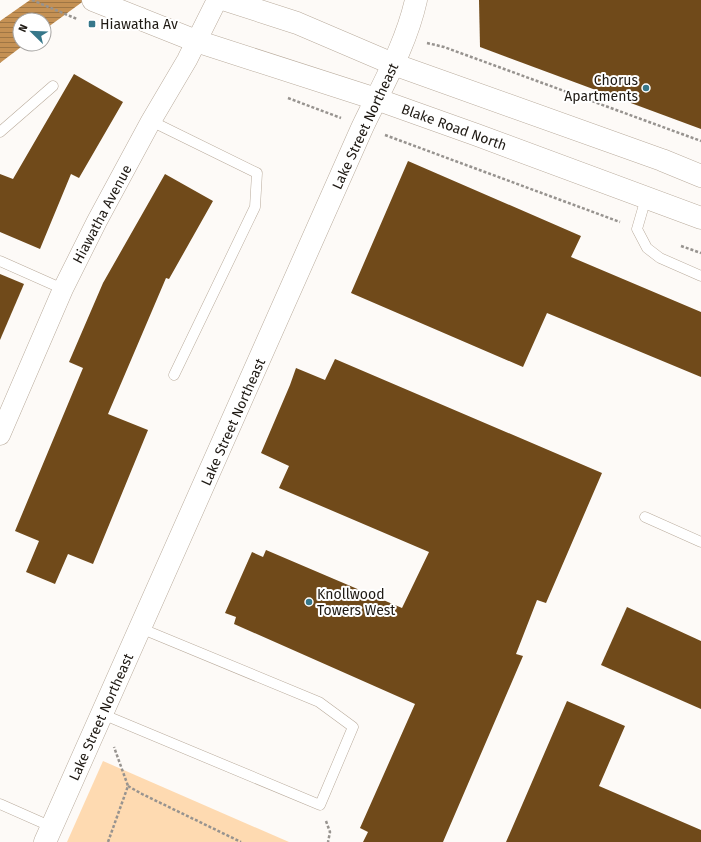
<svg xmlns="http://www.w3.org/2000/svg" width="701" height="842" viewBox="0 0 701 842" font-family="'Fira Sans',sans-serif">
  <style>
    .green { fill: #fedab1 }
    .water { fill: url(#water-rules) }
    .building { fill: #704a1a }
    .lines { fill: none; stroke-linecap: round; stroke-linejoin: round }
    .service-casing { stroke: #b9ab9c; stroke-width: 11 }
    .minor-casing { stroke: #b9ab9c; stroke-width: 21 }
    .tertiary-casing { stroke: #b9ab9c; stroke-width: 23 }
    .path { stroke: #97938f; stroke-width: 2.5; stroke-dasharray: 3 2; stroke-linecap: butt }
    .service { stroke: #fff; stroke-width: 10 }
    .minor { stroke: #fff; stroke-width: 20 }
    .tertiary { stroke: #fff; stroke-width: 22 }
    .poi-dot { fill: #36778a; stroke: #fff; stroke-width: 1.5 }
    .labels { text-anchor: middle; stroke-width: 4; stroke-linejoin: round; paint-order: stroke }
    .poi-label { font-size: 14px; fill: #1e1913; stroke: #fff; text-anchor: start }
    .street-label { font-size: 14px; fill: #1e1913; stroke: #fff }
  </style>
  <defs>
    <pattern id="water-rules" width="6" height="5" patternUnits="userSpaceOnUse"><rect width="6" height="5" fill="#c59154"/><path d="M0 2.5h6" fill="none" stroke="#9f7644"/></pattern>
  </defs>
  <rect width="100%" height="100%" fill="#fdfaf7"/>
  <path class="green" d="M 103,761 L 289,842 L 67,842 Z"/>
  <path class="water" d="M 30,0 L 85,0 L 44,30 L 44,20 L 20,20 L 20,44 L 25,44 L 0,63 L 0,21 Z"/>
  <g class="building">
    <path d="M 479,0 L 701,0 L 701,129 L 480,47 Z"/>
    <path d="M 74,74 L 123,102 L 79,178 L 71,174 L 40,249 L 0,232 L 0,174 L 13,179 Z"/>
    <path d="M 408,161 L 581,236 L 571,257 L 701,312 L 701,377 L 547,313 L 523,367 L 351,293 Z"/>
    <path d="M 165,174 L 213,201 L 169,279 L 166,278 L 108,414 L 148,430 L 93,564 L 68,554 L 55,584 L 26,572 L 39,541 L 15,531 L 83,368 L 69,362 L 103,283 Z"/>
    <path d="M 0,274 L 24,284 L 0,340 Z"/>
    <path d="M 335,359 L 602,473 L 546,603 L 537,600 L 516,654 L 523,656 L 443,842 L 363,842 L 368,832 L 360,828 L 415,704 L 234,624 L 236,617 L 225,613 L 252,552 L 263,557 L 266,550 L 402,608 L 429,552 L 279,488 L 289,466 L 261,453 L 290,385 L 296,368 L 325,380 Z"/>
    <path d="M 627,607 L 701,641 L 701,709 L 601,665 Z"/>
    <path d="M 567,701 L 625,726 L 599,786 L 701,830 L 701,842 L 506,842 Z"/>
  </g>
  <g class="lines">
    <g class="service-casing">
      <g id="service">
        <path d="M 151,121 L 257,173 L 255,207 L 174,375"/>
        <path d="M 0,132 L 53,86"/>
        <path d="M 646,198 L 637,229 L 647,248 L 660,258 L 701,276"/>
        <path d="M 0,261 L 63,289"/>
        <path d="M 645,517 L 701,542"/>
        <path d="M 102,714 L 320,805 L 353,727 L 319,702 L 140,628"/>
        <path d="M 0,804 L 52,827"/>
      </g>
    </g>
    <g class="minor-casing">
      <path id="minor" d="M 0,435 L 63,289 L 97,221 L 151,121 L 187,60 L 217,0"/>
    </g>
    <g class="tertiary-casing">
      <g id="tertiary">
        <path d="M 93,0 L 196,41 L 376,99 L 477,135 L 701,218"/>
        <path d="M 226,0 L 297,23 L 393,64 L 662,160 L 701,176"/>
        <path d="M 45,842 L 362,128 C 382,86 406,45 416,0"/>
      </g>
    </g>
    <g class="path">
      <path d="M 32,0 L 77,19"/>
      <path d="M 427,43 L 444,47 L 701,141"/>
      <path d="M 288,98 L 341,118"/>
      <path d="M 385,135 L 620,222"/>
      <path d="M 681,246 L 701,253"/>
      <path d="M 128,786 L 142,794 L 241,842"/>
      <path d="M 326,821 L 330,832 L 328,842"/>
      <path d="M 108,842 L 128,786 L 114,747"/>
    </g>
    <use href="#service" class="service"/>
    <use href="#minor" class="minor"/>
    <use href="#tertiary" class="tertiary"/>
  </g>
  <g class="poi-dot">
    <rect x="88" y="20" width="8" height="8" rx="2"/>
    <circle cx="646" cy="88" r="4"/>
    <circle cx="309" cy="602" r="4"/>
  </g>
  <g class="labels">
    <g class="poi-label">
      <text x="100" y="29">Hiawatha Av</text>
      <text x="638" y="85" text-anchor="end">Chorus<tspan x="638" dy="16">Apartments</tspan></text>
      <text x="317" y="599">Knollwood<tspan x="317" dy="16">Towers West</tspan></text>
    </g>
    <g class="street-label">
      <text transform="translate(365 126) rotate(-65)" y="5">Lake Street Northeast</text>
      <text transform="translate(454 127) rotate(20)" y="5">Blake Road North</text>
      <text transform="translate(102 214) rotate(-62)" y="5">Hiawatha Avenue</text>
      <text transform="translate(233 422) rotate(-66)" y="5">Lake Street Northeast</text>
      <text transform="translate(101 717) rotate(-66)" y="5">Lake Street Northeast</text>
    </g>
  </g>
  <g transform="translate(32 32) rotate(293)"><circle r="19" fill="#ffffff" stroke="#a5a3a1"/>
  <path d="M0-3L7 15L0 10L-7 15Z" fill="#36778a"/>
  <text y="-6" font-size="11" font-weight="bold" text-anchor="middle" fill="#1e1913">N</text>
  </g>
</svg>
